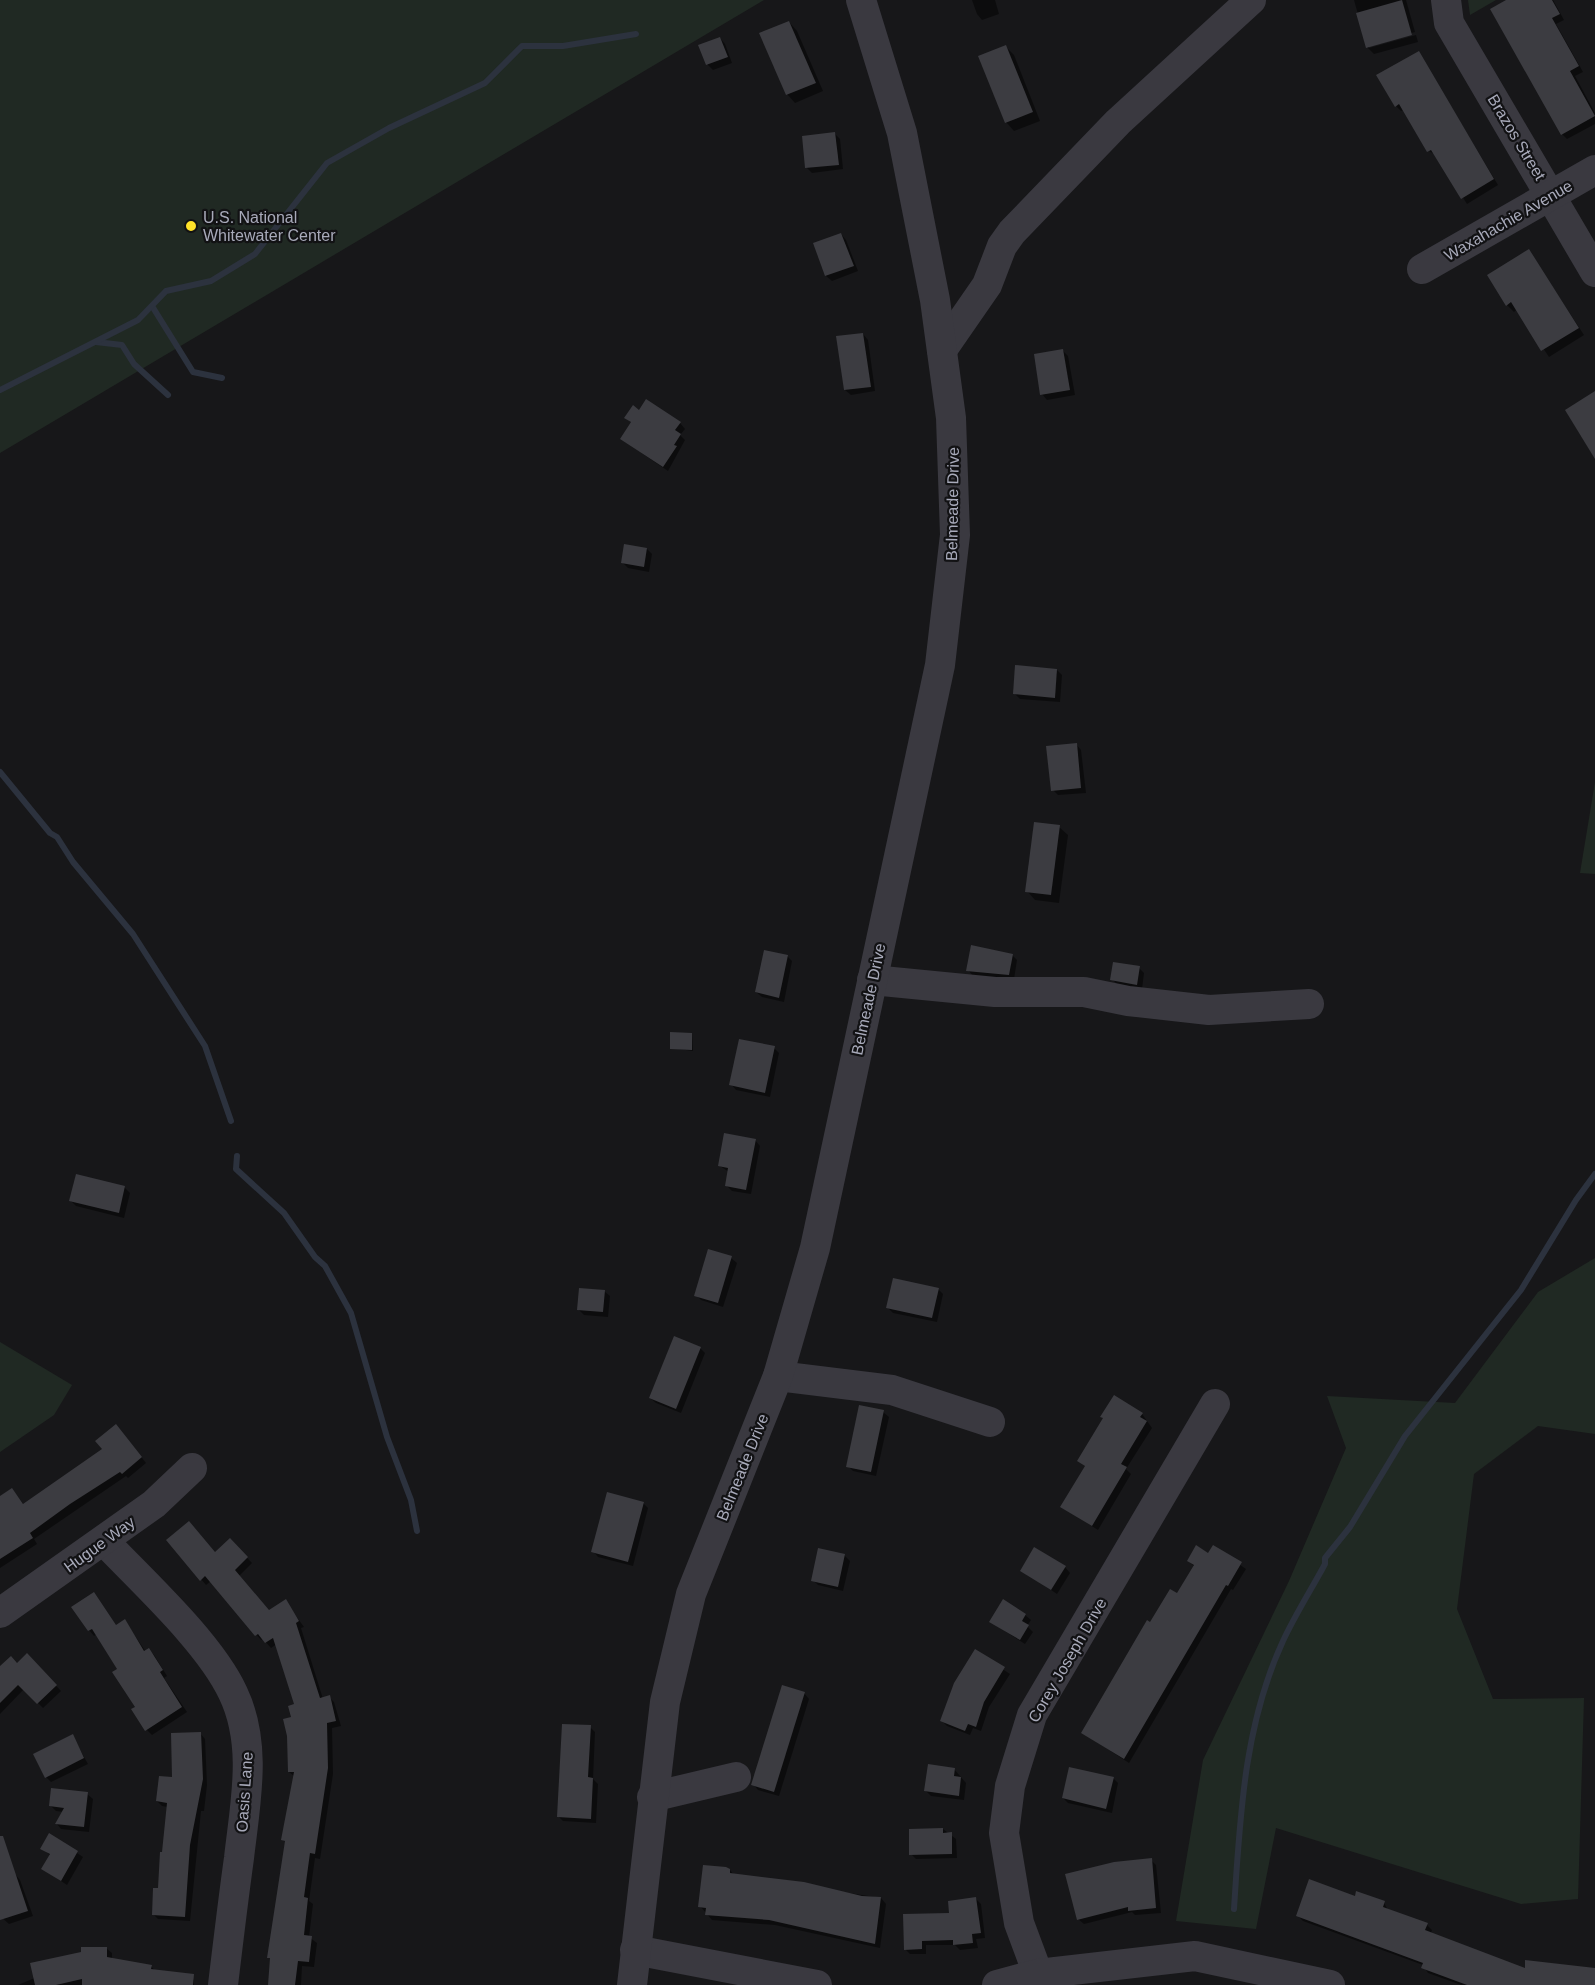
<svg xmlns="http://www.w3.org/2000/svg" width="1595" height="1985" viewBox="0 0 1595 1985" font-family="Helvetica,sans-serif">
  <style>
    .green { fill: #202923 }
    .shadow { fill: #0007 }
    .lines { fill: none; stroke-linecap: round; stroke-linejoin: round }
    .stream { stroke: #2c323e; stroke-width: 6 }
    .building { fill: #3c3c41 }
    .minor { stroke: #3a3940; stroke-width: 30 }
    .poi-dot { fill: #ffe229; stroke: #121214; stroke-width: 2 }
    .labels { text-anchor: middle; stroke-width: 4.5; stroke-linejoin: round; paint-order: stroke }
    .street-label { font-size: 16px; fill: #a8aaba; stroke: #121214 }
    .poi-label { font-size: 16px; fill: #a8aaba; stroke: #121214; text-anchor: start }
  </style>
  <rect width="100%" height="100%" fill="#171719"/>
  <g class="green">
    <path d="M 0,0 L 764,0 L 0,453 Z"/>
    <path d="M 1468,0 L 1496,0 L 1470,15 Z"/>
    <path d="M 1595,782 L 1595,874 L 1580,873 Z"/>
    <path d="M 1595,1258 L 1595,1434 L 1538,1426 L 1474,1474 L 1457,1609 L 1493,1699 L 1584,1698 L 1578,1899 L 1521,1904 L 1276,1828 L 1256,1929 L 1176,1921 L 1203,1760 L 1289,1581 L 1346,1448 L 1327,1396 L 1455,1403 L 1538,1292 Z"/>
    <path d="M 0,1342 L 72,1385 L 54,1415 L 0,1452 Z"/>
  </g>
  <g class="shadow">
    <path d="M 972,0 L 995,0 L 999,14 L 982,20 L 977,14 Z"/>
    <path d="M 1354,0 L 1406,0 L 1415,32 L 1369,45 L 1369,48 L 1416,35 L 1418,42 L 1374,54 L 1367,47 Z"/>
    <path d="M 1509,0 L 1553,0 L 1564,20 L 1556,24 L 1583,72 L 1575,76 L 1595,113 L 1595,124 L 1567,139 L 1562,134 Z"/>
    <path d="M 789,22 L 797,31 L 823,91 L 795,103 L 787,94 Z"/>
    <path d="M 720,38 L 725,44 L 732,63 L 713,70 L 708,65 L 700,46 Z"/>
    <path d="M 1006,47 L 1014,55 L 1040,121 L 1014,131 L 1006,122 Z"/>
    <path d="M 1418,52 L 1498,185 L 1467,204 L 1436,155 L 1429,151 L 1404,110 L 1401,111 L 1396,106 Z"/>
    <path d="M 835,134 L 840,139 L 843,169 L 812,173 L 807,168 Z"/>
    <path d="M 841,234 L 846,240 L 858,271 L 832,281 L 826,276 L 815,244 Z"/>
    <path d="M 1529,251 L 1584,335 L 1549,357 L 1517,309 L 1514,312 L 1507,305 Z"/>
    <path d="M 863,334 L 868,340 L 875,391 L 851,395 L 845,390 Z"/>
    <path d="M 1063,351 L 1068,356 L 1075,395 L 1047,400 L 1042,394 Z"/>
    <path d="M 640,412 L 680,423 L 685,429 L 680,435 L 685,440 L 668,471 L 621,439 L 632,423 L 626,418 Z"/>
    <path d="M 647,549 L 652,554 L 649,572 L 628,568 L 623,563 Z"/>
    <path d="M 1057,670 L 1062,675 L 1060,702 L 1020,699 L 1015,694 Z"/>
    <path d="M 1076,744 L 1081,750 L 1086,793 L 1058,795 L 1053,790 Z"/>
    <path d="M 1059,827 L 1068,835 L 1059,903 L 1035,900 L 1027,891 Z"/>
    <path d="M 1012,955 L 1017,960 L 1014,979 L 973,976 L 968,970 Z"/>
    <path d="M 787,956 L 792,961 L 784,1002 L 762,997 L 756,992 Z"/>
    <path d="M 1139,968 L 1144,973 L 1142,989 L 1117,984 L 1112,979 Z"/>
    <path d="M 692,1034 L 693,1051 L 671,1048 Z"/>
    <path d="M 774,1048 L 779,1053 L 770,1097 L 736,1090 L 731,1084 Z"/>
    <path d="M 755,1140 L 760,1146 L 751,1194 L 732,1191 L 727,1186 L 729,1172 L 720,1166 Z"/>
    <path d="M 77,1176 L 125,1188 L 130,1193 L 124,1218 L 76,1206 L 71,1201 Z"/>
    <path d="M 731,1258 L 737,1263 L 723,1307 L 701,1300 L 696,1295 Z"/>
    <path d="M 938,1289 L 943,1294 L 937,1322 L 893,1313 L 888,1308 Z"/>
    <path d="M 604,1291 L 610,1296 L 608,1317 L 584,1315 L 579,1310 Z"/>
    <path d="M 700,1348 L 705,1353 L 681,1413 L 656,1403 L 650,1398 Z"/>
    <path d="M 883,1412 L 889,1417 L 876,1476 L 853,1471 L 848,1466 Z"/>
    <path d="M 1142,1414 L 1152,1428 L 1126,1469 L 1131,1474 L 1098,1530 L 1062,1507 L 1086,1467 L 1079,1461 Z"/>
    <path d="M 121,1431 L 146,1463 L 128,1478 L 126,1476 L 34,1539 L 37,1544 L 0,1568 L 0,1497 L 12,1489 L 24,1505 L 104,1450 Z"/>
    <path d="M 643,1503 L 648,1508 L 633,1566 L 598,1557 L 593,1551 Z"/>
    <path d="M 168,1540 L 215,1554 L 230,1540 L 252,1563 L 239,1576 L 269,1612 L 285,1601 L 304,1627 L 301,1628 L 323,1699 L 329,1697 L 334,1702 L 341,1726 L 332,1728 L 333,1774 L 320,1859 L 315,1858 L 309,1901 L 313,1904 L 309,1937 L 317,1943 L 314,1967 L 302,1966 L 301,1985 L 270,1985 L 287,1843 L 283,1840 L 295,1777 L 289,1772 L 296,1705 L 277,1644 L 271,1648 L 263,1639 L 261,1640 L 211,1581 L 206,1585 Z"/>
    <path d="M 1214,1547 L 1246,1569 L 1233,1590 L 1231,1589 L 1129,1763 L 1083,1733 L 1151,1624 L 1178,1595 L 1195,1567 L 1188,1561 L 1209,1555 Z"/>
    <path d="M 844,1555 L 850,1561 L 843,1591 L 818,1585 L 813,1580 Z"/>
    <path d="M 1065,1567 L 1070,1573 L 1057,1594 L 1022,1570 Z"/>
    <path d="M 74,1608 L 117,1626 L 125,1621 L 146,1652 L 149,1650 L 154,1655 L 167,1676 L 164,1678 L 187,1712 L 152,1735 L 147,1730 L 119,1670 L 97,1634 L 94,1636 L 89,1630 Z"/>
    <path d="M 1025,1615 L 1031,1620 L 1027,1626 L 1033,1632 L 1025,1644 L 991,1622 Z"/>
    <path d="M 975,1651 L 1010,1674 L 989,1707 L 981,1731 L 973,1728 L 970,1735 L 947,1726 L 942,1721 Z"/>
    <path d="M 27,1655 L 61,1691 L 43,1708 L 24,1689 L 0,1714 L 0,1668 L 17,1664 Z"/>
    <path d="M 804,1693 L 809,1699 L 779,1796 L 758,1790 L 753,1784 Z"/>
    <path d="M 590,1727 L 595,1732 L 593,1779 L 598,1784 L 596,1823 L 563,1821 L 558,1816 Z"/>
    <path d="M 200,1733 L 205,1739 L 207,1785 L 204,1811 L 201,1811 L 190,1921 L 158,1919 L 153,1914 L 160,1890 L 168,1807 L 162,1806 L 157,1801 L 174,1779 Z"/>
    <path d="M 72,1736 L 88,1764 L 51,1782 L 46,1777 Z"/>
    <path d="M 954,1769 L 966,1783 L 964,1800 L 931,1796 L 926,1791 Z"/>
    <path d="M 1113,1778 L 1118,1783 L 1112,1813 L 1068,1803 L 1063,1798 Z"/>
    <path d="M 87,1794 L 93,1799 L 89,1832 L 61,1829 L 57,1824 L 64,1812 L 56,1811 L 51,1806 Z"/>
    <path d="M 943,1829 L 956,1839 L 957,1858 L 916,1859 L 911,1854 Z"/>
    <path d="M 50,1835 L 83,1857 L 67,1885 L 43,1869 L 51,1856 L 42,1848 Z"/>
    <path d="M 1151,1860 L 1156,1865 L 1161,1913 L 1135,1915 L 1132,1912 L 1084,1924 L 1078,1919 Z"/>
    <path d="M 730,1870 L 734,1875 L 881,1898 L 886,1904 L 880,1948 L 775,1925 L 712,1920 L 700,1906 Z"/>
    <path d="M 15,1874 L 20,1880 L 33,1916 L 9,1924 L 0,1916 L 0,1876 Z"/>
    <path d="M 1356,1898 L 1384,1903 L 1388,1910 L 1427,1925 L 1432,1930 L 1431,1933 L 1508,1985 L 1461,1985 L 1428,1973 L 1423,1965 L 1303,1921 L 1298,1916 Z"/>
    <path d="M 976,1899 L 981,1904 L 985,1938 L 976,1939 L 978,1948 L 960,1950 L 955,1945 L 926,1945 L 926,1954 L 910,1954 L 905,1949 Z"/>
    <path d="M 106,1948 L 112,1953 L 112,1959 L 151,1966 L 156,1972 L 189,1975 L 194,1980 L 194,1985 L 18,1985 Z"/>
  </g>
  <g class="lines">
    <g class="stream">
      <path d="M 152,306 L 193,372 L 222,378"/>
      <path d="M 96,342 L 122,345 L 134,364 L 168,395"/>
      <path d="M 0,390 L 138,320 L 166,291 L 211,281 L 255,254 L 327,163 L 389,128 L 485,83 L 522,46 L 563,46 L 636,34"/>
      <path d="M 0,772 L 50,833 L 57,837 L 73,862 L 133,934 L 205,1046 L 231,1121"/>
      <path d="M 237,1156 L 236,1169 L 284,1213 L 315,1257 L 325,1266 L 351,1313 L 387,1437 L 411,1500 L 417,1531"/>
      <path d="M 1234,1909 C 1240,1817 1244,1725 1283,1641 C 1295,1615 1311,1590 1325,1564 L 1325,1558 L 1350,1527 L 1405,1436 L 1521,1290 L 1576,1200 L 1595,1174"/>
    </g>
  </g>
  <g class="building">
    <path d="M 1402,0 L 1412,35 L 1366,48 L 1356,13 Z"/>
    <path d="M 1506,0 L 1552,0 L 1560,14 L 1552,18 L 1579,66 L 1570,71 L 1595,116 L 1561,135 L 1490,9 Z"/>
    <path d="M 789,21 L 816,83 L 786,95 L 759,33 Z"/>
    <path d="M 720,37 L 728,57 L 706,65 L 698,45 Z"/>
    <path d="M 1006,45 L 1033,112 L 1005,123 L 978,56 Z"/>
    <path d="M 1419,51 L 1494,179 L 1461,199 L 1431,150 L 1427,152 L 1399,104 L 1395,107 L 1376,75 Z"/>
    <path d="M 835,132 L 839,165 L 805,168 L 802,136 Z"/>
    <path d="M 841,233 L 854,266 L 825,276 L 813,243 Z"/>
    <path d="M 1529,249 L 1579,328 L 1541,351 L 1511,302 L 1506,306 L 1487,275 Z"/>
    <path d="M 863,333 L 871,387 L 844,390 L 836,336 Z"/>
    <path d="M 1063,349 L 1070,390 L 1040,395 L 1034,354 Z"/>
    <path d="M 1595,391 L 1595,459 L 1565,410 Z"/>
    <path d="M 646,399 L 681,422 L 675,430 L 681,434 L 674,445 L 677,446 L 663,467 L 620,439 L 631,422 L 624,418 L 633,405 L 639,410 Z"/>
    <path d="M 624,544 L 647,548 L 644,567 L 621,563 Z"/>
    <path d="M 1015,665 L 1057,669 L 1055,698 L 1013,694 Z"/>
    <path d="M 1077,743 L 1081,788 L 1051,791 L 1046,746 Z"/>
    <path d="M 1034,822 L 1060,825 L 1051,895 L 1025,892 Z"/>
    <path d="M 971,945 L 1013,954 L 1009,975 L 966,971 Z"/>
    <path d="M 764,950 L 788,955 L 779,998 L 755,992 Z"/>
    <path d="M 1113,962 L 1140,966 L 1137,985 L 1110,980 Z"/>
    <path d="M 670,1032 L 692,1033 L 692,1050 L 670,1049 Z"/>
    <path d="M 739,1039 L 775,1046 L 765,1093 L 729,1085 Z"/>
    <path d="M 724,1133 L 756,1139 L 746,1190 L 725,1186 L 728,1168 L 718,1166 Z"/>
    <path d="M 76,1174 L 125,1186 L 119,1213 L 69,1201 Z"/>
    <path d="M 708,1249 L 732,1256 L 718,1303 L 694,1296 Z"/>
    <path d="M 893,1278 L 939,1288 L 932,1318 L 886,1308 Z"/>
    <path d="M 579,1288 L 605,1290 L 603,1312 L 577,1310 Z"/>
    <path d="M 674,1336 L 701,1347 L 676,1409 L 649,1398 Z"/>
    <path d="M 1114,1395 L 1143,1413 L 1140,1417 L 1147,1421 L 1121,1464 L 1127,1467 L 1092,1526 L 1060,1507 L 1085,1466 L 1077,1461 L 1103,1418 L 1100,1417 Z"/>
    <path d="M 859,1405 L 884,1410 L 871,1472 L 846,1467 Z"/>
    <path d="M 116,1424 L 142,1457 L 122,1474 L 120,1472 L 70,1504 L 30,1533 L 33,1538 L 0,1559 L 0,1496 L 12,1488 L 23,1504 L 102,1449 L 95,1441 Z"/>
    <path d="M 607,1492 L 644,1502 L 628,1562 L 591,1552 Z"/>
    <path d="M 189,1521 L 215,1552 L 230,1538 L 248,1557 L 235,1570 L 269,1610 L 286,1599 L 299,1621 L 296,1623 L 320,1698 L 330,1695 L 336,1721 L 327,1723 L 328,1768 L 315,1854 L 310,1853 L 304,1897 L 308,1898 L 304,1935 L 312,1936 L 309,1962 L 298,1961 L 295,1985 L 268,1985 L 270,1958 L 267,1958 L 285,1841 L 281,1840 L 294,1772 L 288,1772 L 287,1736 L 283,1719 L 291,1717 L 288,1706 L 294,1704 L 273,1638 L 265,1643 L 258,1634 L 255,1636 L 205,1576 L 200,1581 L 166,1540 Z"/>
    <path d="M 1196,1545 L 1208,1553 L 1213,1545 L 1242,1562 L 1228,1586 L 1226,1585 L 1124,1759 L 1081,1733 L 1147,1620 L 1150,1622 L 1170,1589 L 1177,1593 L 1194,1565 L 1187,1561 Z"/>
    <path d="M 1034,1547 L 1066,1566 L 1051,1590 L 1020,1571 Z"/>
    <path d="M 818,1548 L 845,1554 L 838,1587 L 811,1581 Z"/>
    <path d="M 94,1592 L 116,1625 L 125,1619 L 144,1651 L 149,1648 L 163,1670 L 160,1672 L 182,1707 L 145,1731 L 131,1709 L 135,1707 L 112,1672 L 117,1669 L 92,1629 L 88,1631 L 71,1607 Z"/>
    <path d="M 1003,1599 L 1026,1614 L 1022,1621 L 1029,1625 L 1020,1640 L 989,1622 Z"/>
    <path d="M 975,1649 L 1005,1667 L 984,1702 L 976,1727 L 968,1724 L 965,1731 L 940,1721 L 954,1683 Z"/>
    <path d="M 27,1653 L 57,1685 L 37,1704 L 18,1685 L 0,1703 L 0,1666 L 11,1656 L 17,1663 Z"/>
    <path d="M 782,1685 L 805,1692 L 774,1792 L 751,1785 Z"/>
    <path d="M 562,1724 L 591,1725 L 588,1777 L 593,1778 L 591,1819 L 557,1817 Z"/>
    <path d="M 201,1732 L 203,1779 L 190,1845 L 185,1917 L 152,1915 L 153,1888 L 158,1888 L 160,1852 L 162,1852 L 167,1803 L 156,1801 L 159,1776 L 172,1777 L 171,1733 Z"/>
    <path d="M 73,1734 L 84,1758 L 45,1778 L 33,1754 Z"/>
    <path d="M 928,1764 L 955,1768 L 954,1776 L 961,1777 L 959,1796 L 924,1791 Z"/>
    <path d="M 1069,1767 L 1114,1777 L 1106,1809 L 1062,1798 Z"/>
    <path d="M 51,1788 L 88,1792 L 84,1827 L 55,1824 L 64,1808 L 49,1806 Z"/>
    <path d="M 943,1828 L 943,1833 L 952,1832 L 952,1854 L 909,1855 L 909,1829 Z"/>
    <path d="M 49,1833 L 78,1851 L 61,1881 L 41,1869 L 50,1854 L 40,1849 Z"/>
    <path d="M 0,1836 L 3,1836 L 28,1911 L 0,1920 Z"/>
    <path d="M 1152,1858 L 1156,1908 L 1128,1911 L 1128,1907 L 1077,1920 L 1065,1874 L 1114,1862 Z"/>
    <path d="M 703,1865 L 726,1867 L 730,1869 L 730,1873 L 804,1882 L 862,1896 L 881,1897 L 875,1944 L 769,1920 L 705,1915 L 706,1908 L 698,1907 Z"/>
    <path d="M 1309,1879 L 1355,1896 L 1356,1891 L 1385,1901 L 1383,1907 L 1428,1923 L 1425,1930 L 1525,1968 L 1525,1960 L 1595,1968 L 1595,1985 L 1467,1985 L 1421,1968 L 1423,1963 L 1296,1916 Z"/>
    <path d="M 976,1897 L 981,1933 L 972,1934 L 973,1943 L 953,1945 L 953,1940 L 922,1941 L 922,1949 L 904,1950 L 903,1914 L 949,1913 L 948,1901 Z"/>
    <path d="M 81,1947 L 107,1947 L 107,1957 L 152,1965 L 151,1969 L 194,1974 L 193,1985 L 82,1985 L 82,1979 L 56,1985 L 35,1985 L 30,1963 L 81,1952 Z"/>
  </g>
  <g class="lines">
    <g class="minor">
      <path d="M 1446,0 L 1449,23 L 1595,272"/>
      <path d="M 1422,269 L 1595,170"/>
      <path d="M 942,350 L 987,285 L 1002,246 L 1012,232 L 1118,122 L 1251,0"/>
      <path d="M 872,980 L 995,992 L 1084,992 L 1128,1001 L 1209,1010 L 1309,1004"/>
      <path d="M 778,1376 L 892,1390 L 990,1422"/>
      <path d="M 104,1541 C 143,1582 210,1643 233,1693 C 258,1745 245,1804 239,1858 C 233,1901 228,1943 223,1985"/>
      <path d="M 0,1613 L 154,1504 L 192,1468"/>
      <path d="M 652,1797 L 736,1777"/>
      <path d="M 635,1950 L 817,1985"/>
      <path d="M 1038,1974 L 1019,1923 L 1004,1833 L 1010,1786 L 1032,1715 L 1215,1404"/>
      <path d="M 632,1985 L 665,1702 L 691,1594 L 778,1376 L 815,1248 L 940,665 L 955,535 L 951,418 L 935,300 L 902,133 L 861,0"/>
      <path d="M 997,1985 L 1038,1974 L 1195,1956 L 1330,1985"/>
    </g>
  </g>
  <circle class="poi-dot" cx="191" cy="226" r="6"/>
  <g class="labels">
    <g class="street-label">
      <text transform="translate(1517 137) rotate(59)" y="6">Brazos Street</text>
      <text transform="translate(1508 220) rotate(-30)" y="6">Waxahachie Avenue</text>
      <text transform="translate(952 504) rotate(-89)" y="6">Belmeade Drive</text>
      <text transform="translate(868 999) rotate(-78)" y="6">Belmeade Drive</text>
      <text transform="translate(742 1467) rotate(-68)" y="6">Belmeade Drive</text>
      <text transform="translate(99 1544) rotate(-36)" y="6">Hugue Way</text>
      <text transform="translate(1067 1660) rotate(-60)" y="6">Corey Joseph Drive</text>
      <text transform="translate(244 1792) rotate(-86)" y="6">Oasis Lane</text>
    </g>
    <g class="poi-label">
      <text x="203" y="223">U.S. National<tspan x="203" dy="18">Whitewater Center</tspan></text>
    </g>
  </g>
</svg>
